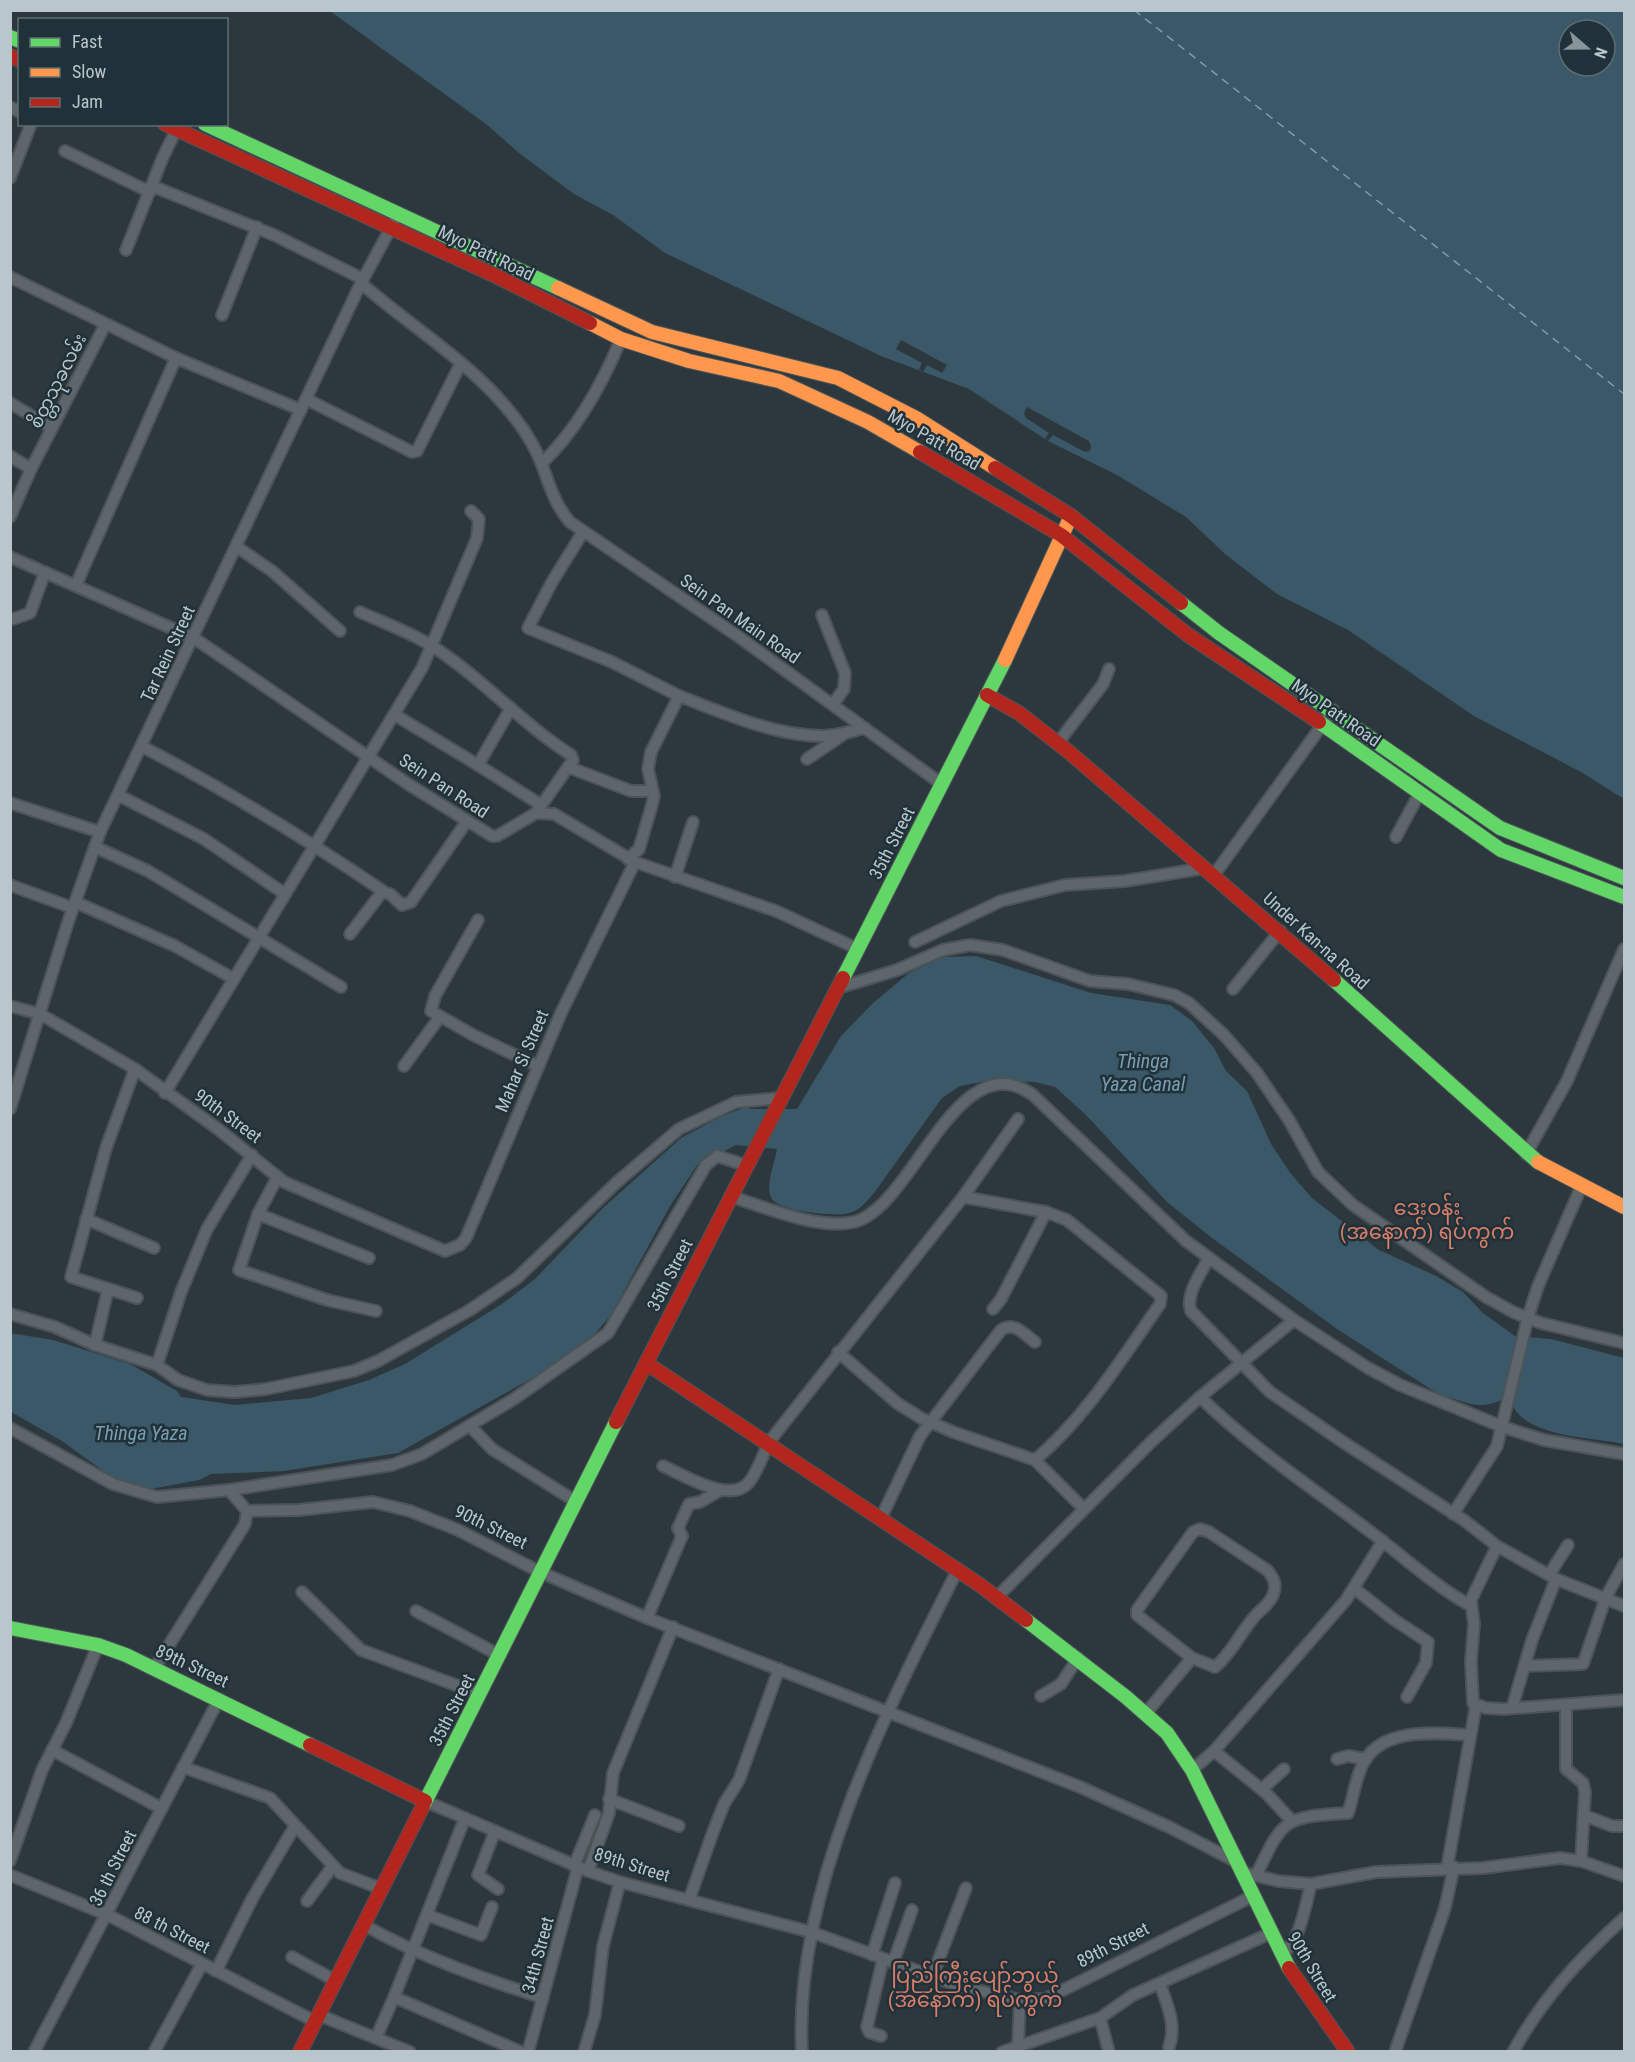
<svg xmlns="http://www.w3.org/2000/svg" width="1635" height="2062" viewBox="0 0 1635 2062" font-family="'Roboto Condensed','Noto Sans Myanmar',sans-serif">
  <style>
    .water { fill: #3a5867; fill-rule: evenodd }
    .pier { fill: #2d383e }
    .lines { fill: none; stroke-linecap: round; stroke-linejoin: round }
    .ferry { stroke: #799eb0; stroke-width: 1.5; stroke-dasharray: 8 6; stroke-linecap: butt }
    .street-casing { stroke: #4c5458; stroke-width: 14 }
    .fast-casing { stroke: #4c5458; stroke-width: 16 }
    .slow-casing { stroke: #4c5458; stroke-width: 16 }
    .jam-casing { stroke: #4c5458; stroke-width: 16 }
    .street { stroke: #5e666b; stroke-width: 10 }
    .fast { stroke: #63d668; stroke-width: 14 }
    .slow { stroke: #ff974d; stroke-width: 14 }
    .jam { stroke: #b3261e; stroke-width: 14 }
    .labels { text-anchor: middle; stroke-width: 5; stroke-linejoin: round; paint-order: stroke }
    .street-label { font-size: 18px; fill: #b9c6cd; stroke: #203139 }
    .water-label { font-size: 20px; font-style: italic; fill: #799eb0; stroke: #203139 }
    .quarter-label { font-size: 21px; fill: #d97d68; stroke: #203139 }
  </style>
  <rect width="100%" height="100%" fill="#2d383e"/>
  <g class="water">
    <path d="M 330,11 L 1624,11 L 1624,799 L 1581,772 L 1474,716 L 1348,630 L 1277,594 L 1225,554 L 1186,517 L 1117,475 L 1048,441 L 969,389 L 881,356 L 665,253 L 613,215 L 574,194 L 519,153 L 486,124 ZM 1569,30 L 1605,30 L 1605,66 L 1569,66 Z"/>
    <path d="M 976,956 L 1091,993 L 1170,1005 L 1192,1021 L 1214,1048 L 1226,1071 L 1247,1091 L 1271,1144 L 1291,1174 L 1312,1198 L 1379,1250 L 1436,1276 L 1463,1292 L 1483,1313 L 1515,1336 L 1551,1339 L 1624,1358 L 1624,1444 C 1592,1437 1524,1438 1511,1402 L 1504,1399 C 1475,1412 1468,1401 1440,1395 L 1337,1329 L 1212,1238 L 1167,1202 L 1086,1115 L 1055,1087 L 1035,1082 L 986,1081 L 960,1086 L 942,1098 L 874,1193 C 866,1202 860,1210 849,1213 C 835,1217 780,1211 772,1199 C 764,1187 775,1163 777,1149 L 736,1145 L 697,1165 L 670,1206 L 611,1315 L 593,1336 L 536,1376 L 398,1453 L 284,1471 L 211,1474 L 199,1480 L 151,1489 L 117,1481 L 62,1441 L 11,1412 L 10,1333 L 53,1340 L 130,1364 L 177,1391 L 181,1397 L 235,1405 L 311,1398 L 369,1380 L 405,1364 L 502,1304 L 535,1279 L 603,1208 L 681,1138 L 720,1117 L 748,1106 L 750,1109 L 797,1109 L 841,1036 L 872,1004 L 909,973 L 942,957 Z"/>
  </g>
  <g class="pier">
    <path d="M 901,340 L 947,365 L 942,373 L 927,365 L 923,372 L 919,369 L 922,363 L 896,349 Z"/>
    <path d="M 1027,407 L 1089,441 L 1091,446 L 1090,451 L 1085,452 L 1053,435 L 1048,441 L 1045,439 L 1049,433 L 1026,418 L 1024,413 Z"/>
  </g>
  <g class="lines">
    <path class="ferry" d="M 1134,10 L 1624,394"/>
    <g class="street-casing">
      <g id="street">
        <path d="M 10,107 L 20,112"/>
        <path d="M 65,151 L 150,192"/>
        <path d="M 10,178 L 31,124"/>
        <path d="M 152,186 L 274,235 L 363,279"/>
        <path d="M 126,250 L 163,157 L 179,124"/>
        <path d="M 10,277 L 176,358 L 301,410"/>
        <path d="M 361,283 C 412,328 473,363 515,418 C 526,432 536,449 542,465 C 550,486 555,505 570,522 L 739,637 L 943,785"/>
        <path d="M 222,315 L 257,227"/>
        <path d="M 306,399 L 412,452 L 417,451 L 461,363"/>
        <path d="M 10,403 L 52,428"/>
        <path d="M 10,456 L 31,469"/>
        <path d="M 542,463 C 576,431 603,382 621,339"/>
        <path d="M 10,517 L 31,469 L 105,325"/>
        <path d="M 583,532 L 552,582 L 528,628 L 612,662 L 679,696 L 651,752 L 648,769 L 654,796 L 652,805 L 639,849 L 628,859"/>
        <path d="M 237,547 L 272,571 L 340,631"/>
        <path d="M 10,557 L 194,638 L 411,786 L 492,836 L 497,836 L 536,813 L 554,814 L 635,862 L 776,911 L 858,949"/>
        <path d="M 76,585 L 176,358"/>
        <path d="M 360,612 C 384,623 410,632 432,646 C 482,678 521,723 571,755 L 573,760 L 536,813"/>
        <path d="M 822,615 L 845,673 L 844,689 L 833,704"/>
        <path d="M 13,619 L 30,613 L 45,572"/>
        <path d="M 679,696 C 724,713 774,736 823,736 C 837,736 852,731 865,728"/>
        <path d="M 395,715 L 478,765 L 511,708"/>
        <path d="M 1057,744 L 1103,684 L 1109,669"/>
        <path d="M 143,747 C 226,790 306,839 383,891"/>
        <path d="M 807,759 L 844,734"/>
        <path d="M 478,765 L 541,805"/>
        <path d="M 568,767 L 631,791 L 653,791"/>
        <path d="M 118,795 L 204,839 L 285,894"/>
        <path d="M 10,803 L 100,832"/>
        <path d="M 1396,837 L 1419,794"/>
        <path d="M 95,847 L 148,871 L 341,987"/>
        <path d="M 1214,875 L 1333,710"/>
        <path d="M 675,877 L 693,822"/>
        <path d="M 10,885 L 73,908"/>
        <path d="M 75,902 L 175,946 L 234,979"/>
        <path d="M 478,920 L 435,996 L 431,1011 L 473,1035 L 538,1066"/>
        <path d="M 350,934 L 382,892 L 390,894 L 402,905 L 411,902 L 467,821"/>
        <path d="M 915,942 L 1001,901 L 1065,885 L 1125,881 L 1205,868"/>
        <path d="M 838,988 L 897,970 L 943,950 L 970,945 L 1003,950 L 1090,981 L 1128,984 L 1174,995 L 1189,1003 L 1224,1035 L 1257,1073 L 1289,1120 L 1318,1172 L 1353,1205 L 1486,1297 L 1513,1312 L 1541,1323 L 1624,1343"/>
        <path d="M 1233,989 L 1280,931"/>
        <path d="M 10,1006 L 40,1014 L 135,1069 L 218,1129 L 284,1182 L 445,1251 L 460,1245 L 466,1238 L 561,1013 L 635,862"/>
        <path d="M 404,1066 L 439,1018"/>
        <path d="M 135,1069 L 106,1148 L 71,1277 L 137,1298"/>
        <path d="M 165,1093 L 422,668 L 477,538 L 479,519 L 471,511"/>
        <path d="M 10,1109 L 68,922 L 100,832 L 361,283 L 394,222"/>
        <path d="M 1526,1154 L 1567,1081 L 1624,949"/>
        <path d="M 277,1178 L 258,1214 L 239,1270 L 327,1300 L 376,1311"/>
        <path d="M 730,1196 C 764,1207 817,1230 854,1222 C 913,1208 957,1040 1033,1095 L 1186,1241 L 1294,1320 L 1368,1368 L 1400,1385 L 1503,1427 L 1544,1440 L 1624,1454"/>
        <path d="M 963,1197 L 1046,1212"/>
        <path d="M 258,1214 L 369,1258"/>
        <path d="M 86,1219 L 154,1248"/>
        <path d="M 1208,1259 C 1201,1274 1185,1294 1191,1311 L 1270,1392 L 1343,1442 L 1465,1521 L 1497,1546 L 1556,1579 L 1624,1606"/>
        <path d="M 993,1309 L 1001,1299 L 1046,1212 L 1067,1220 L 1161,1296 L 1160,1304 C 1123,1357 1086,1417 1035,1460"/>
        <path d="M 10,1314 L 55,1327 L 95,1345 L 157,1365 L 178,1380 L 207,1390 L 235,1392 L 266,1389 L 354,1371 L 378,1361 L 470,1310 L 517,1278 L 616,1183 L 679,1129 L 736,1102 L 782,1098"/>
        <path d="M 95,1345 L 108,1289"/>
        <path d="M 838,1352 L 897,1403 L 921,1418 L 953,1432 L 1035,1460 L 1083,1508"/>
        <path d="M 157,1365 L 181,1292 L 207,1229 L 252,1155"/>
        <path d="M 1200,1397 C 1252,1448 1314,1489 1372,1533 C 1405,1558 1435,1586 1471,1606"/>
        <path d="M 470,1426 L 492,1449 L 575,1501"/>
        <path d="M 10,1428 L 113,1484 L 157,1497 L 229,1490 L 392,1465 L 422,1454 L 514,1399 L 608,1333 L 706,1165 L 717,1156 L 745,1165"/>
        <path d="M 663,1466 C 684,1475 732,1506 750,1481 C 758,1470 763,1455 769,1442 L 963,1197 L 1018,1119"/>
        <path d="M 229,1490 L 247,1511"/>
        <path d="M 247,1511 L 299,1510 L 373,1502 L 410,1511 L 458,1530 L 540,1572 L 647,1618 L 1080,1787 L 1169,1827 L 1237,1862"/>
        <path d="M 1453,1514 L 1497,1446 L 1528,1317 L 1538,1286 L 1582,1185"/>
        <path d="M 881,1518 L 920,1436 L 1001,1330 C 1014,1321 1024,1334 1035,1342"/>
        <path d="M 1200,1529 L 1209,1532 L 1267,1570 C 1274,1578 1277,1585 1273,1595 C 1269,1605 1261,1609 1255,1616 C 1240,1633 1232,1653 1215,1667 L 1192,1658 L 1137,1615 L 1137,1610 L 1193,1532 Z"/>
        <path d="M 1497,1546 L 1471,1600 L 1474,1624 L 1471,1661 L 1473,1703 L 1486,1708 L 1504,1709 L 1624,1700"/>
        <path d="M 1549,1575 L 1568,1545"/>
        <path d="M 1355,1589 L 1393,1619 L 1428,1642 L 1426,1663 L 1407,1697"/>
        <path d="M 302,1592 L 361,1650 L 480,1694"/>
        <path d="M 996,1598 L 1152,1441 L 1200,1397 L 1294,1320"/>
        <path d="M 416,1611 L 499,1655"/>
        <path d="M 647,1618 L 682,1536 L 678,1528 L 689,1504 L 700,1502 L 719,1491"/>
        <path d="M 1524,1666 L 1583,1664 L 1606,1597 L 1624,1564"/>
        <path d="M 154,1669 L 245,1524 L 247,1511"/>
        <path d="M 1041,1696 L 1061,1684 L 1078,1658"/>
        <path d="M 1566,1706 L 1566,1769 L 1583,1783 L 1585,1792 L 1581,1861"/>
        <path d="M 1512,1708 L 1532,1640 L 1556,1579"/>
        <path d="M 1146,1713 L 1192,1658"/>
        <path d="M 52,1750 L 161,1808"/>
        <path d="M 1214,1751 L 1266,1793 L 1292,1821"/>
        <path d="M 1337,1759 L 1348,1756 L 1366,1759"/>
        <path d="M 183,1767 L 270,1798 L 340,1873 L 382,1889"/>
        <path d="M 1192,1770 L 1214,1751 L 1346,1600 L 1383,1541"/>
        <path d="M 1262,1789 L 1284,1769"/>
        <path d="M 609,1799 L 679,1826"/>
        <path d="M 425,1801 L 588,1871 L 620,1882 L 811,1932 L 959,1986 L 1020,2000 L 1045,1999 L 1253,1896"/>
        <path d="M 1586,1816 L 1612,1826 L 1624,1826"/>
        <path d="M 465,1818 L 394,1997 L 521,2052"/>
        <path d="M 495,1831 L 478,1875 L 498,1889"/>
        <path d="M 10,1861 L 42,1770 L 66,1723 L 98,1645"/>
        <path d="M 574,1866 L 595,1815"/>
        <path d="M 1447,1868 L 1476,1705"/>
        <path d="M 588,1871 L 609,1813 L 613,1773 L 673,1627"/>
        <path d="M 1241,1872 L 1278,1881 L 1311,1884 L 1376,1872 L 1483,1868 L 1560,1858 L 1581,1861 L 1624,1876"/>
        <path d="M 10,1875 L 108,1915 L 316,2022"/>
        <path d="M 1256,1876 C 1283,1818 1284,1817 1348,1813 C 1353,1798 1355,1782 1361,1768 C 1378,1726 1434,1733 1470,1735"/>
        <path d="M 689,1900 L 713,1832 L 724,1804 L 739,1780 L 779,1669"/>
        <path d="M 307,1901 L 333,1866"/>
        <path d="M 427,1915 L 481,1935 L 492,1907"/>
        <path d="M 364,1925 C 421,1957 481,1978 543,1998"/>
        <path d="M 1282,1954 C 1301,1940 1305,1906 1311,1884"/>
        <path d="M 872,1955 L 895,1883"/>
        <path d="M 292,1957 L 336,1981"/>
        <path d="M 893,1963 L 912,1910"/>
        <path d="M 216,1971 L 252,1899 L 295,1826"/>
        <path d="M 932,1977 L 966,1888"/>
        <path d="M 1160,1984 C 1167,2004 1177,2025 1169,2047"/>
        <path d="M 319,2015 L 410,2052"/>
        <path d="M 1100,2018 L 1109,2052"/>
        <path d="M 881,2036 L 869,2032 L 867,2027 L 883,1959"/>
        <path d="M 376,2038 L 394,1997"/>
        <path d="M 1018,2046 L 1020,2000"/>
        <path d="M 34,2052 L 219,1699"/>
        <path d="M 154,2052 L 202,1964"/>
        <path d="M 528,2052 L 578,1867"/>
        <path d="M 584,2052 L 595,2015 L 603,1946 L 620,1882"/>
        <path d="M 802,2052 C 793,1890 887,1710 958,1569"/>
        <path d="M 1002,2052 L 1100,2018 L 1133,1995 L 1271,1933"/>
        <path d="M 1395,2052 L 1445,1908 L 1454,1867"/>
        <path d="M 1513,2052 C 1542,1999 1580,1958 1624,1918"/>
      </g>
    </g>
    <g class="fast-casing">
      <g id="fast">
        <path d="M 10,37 L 20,41"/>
        <path d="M 205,124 L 558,288"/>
        <path d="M 1181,603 L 1219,633 L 1500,828 L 1624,878"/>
        <path d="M 1319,722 L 1501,850 L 1624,897"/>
        <path d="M 843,978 L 1005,660"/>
        <path d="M 1334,980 L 1538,1162"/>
        <path d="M 1026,1620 L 1126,1697 L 1167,1733 L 1192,1770 L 1289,1968"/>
        <path d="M 10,1628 L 98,1645 L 126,1655 L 310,1745"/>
        <path d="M 423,1806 L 616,1422"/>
      </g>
    </g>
    <g class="slow-casing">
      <g id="slow">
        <path d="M 558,288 L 652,332 L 838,378 L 916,418 L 995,468"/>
        <path d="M 590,323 L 621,339 L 689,361 L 779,381 L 868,422 L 920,452"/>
        <path d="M 1005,660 L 1071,516"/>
        <path d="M 1538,1162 L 1624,1207"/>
      </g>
    </g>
    <g class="jam-casing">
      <g id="jam">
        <path d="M 10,56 L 20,60"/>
        <path d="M 165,124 L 496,276 L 590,323"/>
        <path d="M 920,452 L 1061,535 L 1188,635 L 1319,722"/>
        <path d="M 995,468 L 1071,516 L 1181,603"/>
        <path d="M 987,695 L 1019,713 L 1069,752 L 1334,980"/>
        <path d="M 646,1363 L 980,1585 L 1026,1620"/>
        <path d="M 616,1422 L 843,978"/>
        <path d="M 310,1745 L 425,1801"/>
        <path d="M 1289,1968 L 1348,2052"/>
        <path d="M 300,2052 L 423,1806"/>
      </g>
    </g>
    <use href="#street" class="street"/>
    <use href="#fast" class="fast"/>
    <use href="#slow" class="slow"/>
    <use href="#jam" class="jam"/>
  </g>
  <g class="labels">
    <g class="street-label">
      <text transform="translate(486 253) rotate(26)" y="6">Myo Patt Road</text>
      <text transform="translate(58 381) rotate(-63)" y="6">စိတ္တသုခလမ်း</text>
      <text transform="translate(934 440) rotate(30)" y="6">Myo Patt Road</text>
      <text transform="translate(740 619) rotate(35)" y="6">Sein Pan Main Road</text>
      <text transform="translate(168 654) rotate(-65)" y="6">Tar Rein Street</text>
      <text transform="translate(1336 713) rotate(35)" y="6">Myo Patt Road</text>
      <text transform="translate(444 786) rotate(33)" y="6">Sein Pan Road</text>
      <text transform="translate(892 843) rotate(-63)" y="6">35th Street</text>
      <text transform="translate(1316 941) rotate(42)" y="6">Under Kan-na Road</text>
      <text transform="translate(522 1061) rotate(-67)" y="6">Mahar Si Street</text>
      <text transform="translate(228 1116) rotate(36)" y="6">90th Street</text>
      <text transform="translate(670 1275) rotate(-63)" y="6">35th Street</text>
      <text transform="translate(491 1527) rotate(26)" y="6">90th Street</text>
      <text transform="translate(192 1666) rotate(25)" y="6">89th Street</text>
      <text transform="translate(452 1710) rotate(-63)" y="6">35th Street</text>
      <text transform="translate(632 1865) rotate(17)" y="6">89th Street</text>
      <text transform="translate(113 1868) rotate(-63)" y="6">36 th Street</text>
      <text transform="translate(172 1930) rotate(27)" y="6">88 th Street</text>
      <text transform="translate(1113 1945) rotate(-27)" y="6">89th Street</text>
      <text transform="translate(538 1955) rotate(-75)" y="6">34th Street</text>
      <text transform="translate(1312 1967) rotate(59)" y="6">90th Street</text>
    </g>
    <g class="water-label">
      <text x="1143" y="1068">Thinga<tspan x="1143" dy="23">Yaza Canal</tspan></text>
      <text x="141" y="1440">Thinga Yaza</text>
    </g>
    <g class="quarter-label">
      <text x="1427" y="1215">ဒေးဝန်း<tspan x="1427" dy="24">(အနောက်) ရပ်ကွက်</tspan></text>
      <text x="975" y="1983">ပြည်ကြီးပျော်ဘွယ်<tspan x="975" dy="24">(အနောက်) ရပ်ကွက်</tspan></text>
    </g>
  </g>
  <rect width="1635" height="2062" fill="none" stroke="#b9c6cd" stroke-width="24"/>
  <rect x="18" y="18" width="210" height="108" fill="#203139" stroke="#5d6d74" stroke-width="1.5"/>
  <rect x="30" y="38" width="30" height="9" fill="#63d668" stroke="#5d6d74" stroke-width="1.5"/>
  <text x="72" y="48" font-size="18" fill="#b9c6cd">Fast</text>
  <rect x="30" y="68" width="30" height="9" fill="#ff974d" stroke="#5d6d74" stroke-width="1.5"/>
  <text x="72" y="78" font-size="18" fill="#b9c6cd">Slow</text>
  <rect x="30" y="98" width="30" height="9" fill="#b3261e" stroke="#5d6d74" stroke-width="1.5"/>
  <text x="72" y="108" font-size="18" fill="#b9c6cd">Jam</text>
  <g transform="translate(1587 48) rotate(110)"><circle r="28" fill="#203139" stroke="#5d6d74" stroke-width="1.5"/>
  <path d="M0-4.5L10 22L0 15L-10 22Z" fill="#88949b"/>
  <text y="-9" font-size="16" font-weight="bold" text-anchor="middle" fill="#b9c6cd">N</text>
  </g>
</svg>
